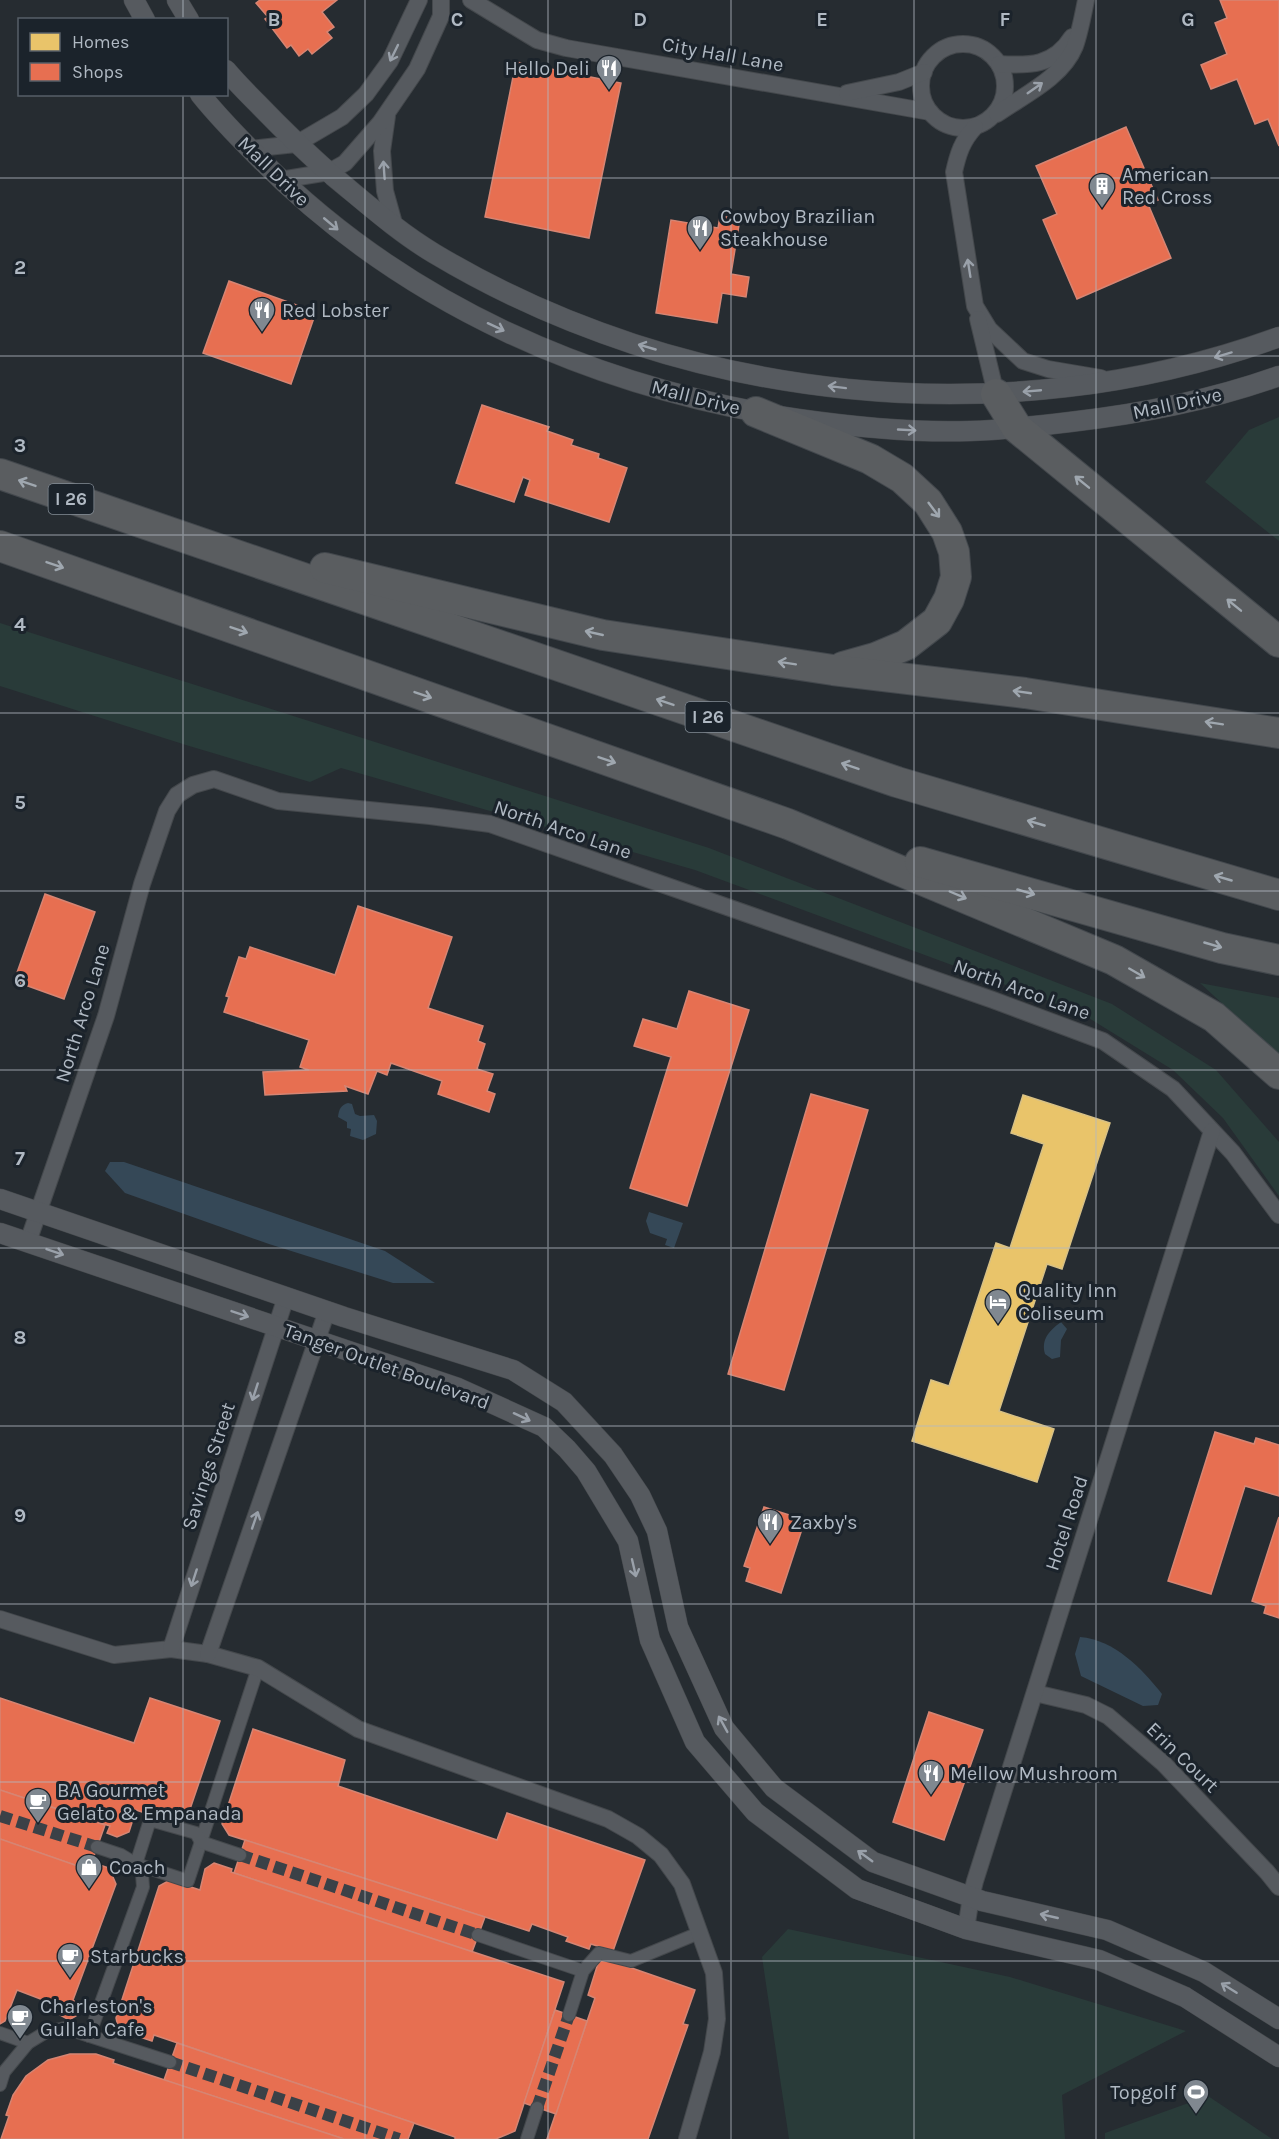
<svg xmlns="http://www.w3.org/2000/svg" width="1279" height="2139" viewBox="0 0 1279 2139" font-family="Karla,sans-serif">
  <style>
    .green { fill: #293b39 }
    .water { fill: #354857 }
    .homes { fill: #e9c46a; stroke: #d8c185; stroke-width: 1.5 }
    .shops { fill: #e76f51; stroke: #d68573; stroke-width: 1.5 }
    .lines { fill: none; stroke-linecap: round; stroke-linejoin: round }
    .pedestrian-tunnel { stroke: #3b4147; stroke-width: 12; stroke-dasharray: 12 6; stroke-linecap: butt }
    .pedestrian-casing { stroke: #44484c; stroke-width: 14 }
    .minor-casing { stroke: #44484c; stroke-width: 18 }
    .tertiary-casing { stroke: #44484c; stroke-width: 21 }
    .motorway-casing { stroke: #43484d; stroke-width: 32 }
    .pedestrian { stroke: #565a5f; stroke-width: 12 }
    .minor { stroke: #565a5f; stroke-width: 16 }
    .tertiary { stroke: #565a5f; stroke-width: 20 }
    .motorway { stroke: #5a5d60; stroke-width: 30 }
    .oneway { stroke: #9aa1aa }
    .oneway2 { stroke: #9fa7af }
    .grid { fill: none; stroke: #b0b9c3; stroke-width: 1.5; stroke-opacity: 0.55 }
    .labels { text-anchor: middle; stroke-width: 6; stroke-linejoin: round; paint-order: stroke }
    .shield { fill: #1b232b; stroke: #838c95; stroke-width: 1.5 }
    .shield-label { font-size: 18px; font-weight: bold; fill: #b0b9c3 }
    .street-label { font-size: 20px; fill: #b0b9c3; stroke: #1b232b }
    .poi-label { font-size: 20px; fill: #b0b9c3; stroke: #1b232b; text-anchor: start }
    .grid-label { font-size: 20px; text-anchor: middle; font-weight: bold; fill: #b0b9c3; stroke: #1b232b; stroke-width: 6; stroke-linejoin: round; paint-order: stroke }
  </style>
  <rect width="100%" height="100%" fill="#262c31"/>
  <g class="green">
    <path d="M 1279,417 L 1279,541 L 1205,482 L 1249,430 Z"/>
    <path d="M 0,623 L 709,848 L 1112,1004 L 1216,1070 L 1279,1142 L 1279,1196 L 1223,1118 L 1173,1070 L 1079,1012 L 695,870 L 341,768 L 310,782 L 186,745 L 0,686 Z"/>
    <path d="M 1200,983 L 1279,998 L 1279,1056 Z"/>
    <path d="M 788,1929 L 1010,1977 L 1186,2031 L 1062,2095 L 1065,2139 L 789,2139 L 762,1957 Z"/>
    <path d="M 1208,2096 L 1272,2139 L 1105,2139 L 1105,2133 Z"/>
  </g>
  <g class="water">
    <path d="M 348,1103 L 352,1104 L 355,1114 L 360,1116 L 374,1115 L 377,1121 L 376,1134 L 363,1140 L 350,1136 L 351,1129 L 347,1128 L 347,1122 L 338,1117 C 339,1109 341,1105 348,1103 Z"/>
    <path d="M 110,1162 L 124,1162 L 385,1251 L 435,1283 L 393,1283 L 269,1244 L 125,1193 L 105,1171 Z"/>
    <path d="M 649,1212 L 683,1223 L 674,1248 L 665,1245 L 667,1239 L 650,1233 L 646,1221 Z"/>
    <path d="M 1061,1322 L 1067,1329 L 1061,1340 L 1060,1357 L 1052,1359 L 1045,1354 C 1041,1339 1049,1331 1061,1322 Z"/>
    <path d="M 1080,1637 C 1115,1640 1141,1668 1162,1694 L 1158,1705 L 1143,1706 L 1081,1676 L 1075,1654 Z"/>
  </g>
  <path class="homes" d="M 1023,1095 L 1110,1123 L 1062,1269 L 1047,1264 L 999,1411 L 1054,1429 L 1037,1482 L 912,1441 L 931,1380 L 949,1386 L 996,1243 L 1010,1248 L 1044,1144 L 1011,1133 Z"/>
  <g class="shops">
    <path d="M 260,0 L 337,0 L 322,12 L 334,27 L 327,32 L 332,38 L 312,54 L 308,49 L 299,56 L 291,45 L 287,48 L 265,19 L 268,17 L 256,3 Z"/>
    <path d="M 1220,0 L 1279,0 L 1279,146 L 1268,119 L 1255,124 L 1237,79 L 1211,89 L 1201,65 L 1227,54 L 1215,23 L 1227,18 Z"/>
    <path d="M 516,62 L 621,83 L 589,238 L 485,217 Z"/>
    <path d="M 1126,127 L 1158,200 L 1148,204 L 1171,258 L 1077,299 L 1043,220 L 1057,214 L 1036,166 Z"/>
    <path d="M 720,216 L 740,219 L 731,274 L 749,277 L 746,297 L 722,293 L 717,323 L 656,313 L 671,220 L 718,228 Z"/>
    <path d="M 229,281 L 316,312 L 291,384 L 203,353 Z"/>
    <path d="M 482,405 L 549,427 L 547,431 L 573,440 L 571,445 L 599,454 L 598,458 L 627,468 L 609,522 L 525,495 L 530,480 L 523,477 L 514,502 L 456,483 Z"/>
    <path d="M 45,894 L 95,912 L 64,999 L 14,981 Z"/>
    <path d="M 358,906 L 452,937 L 428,1008 L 483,1026 L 478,1041 L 485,1044 L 477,1069 L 493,1074 L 487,1091 L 495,1094 L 489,1112 L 438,1094 L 442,1081 L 391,1063 L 387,1075 L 377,1071 L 368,1094 L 345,1086 L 347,1091 L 265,1095 L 263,1072 L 309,1070 L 300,1067 L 309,1040 L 224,1012 L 229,997 L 226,996 L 239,957 L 246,959 L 250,947 L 335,975 Z"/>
    <path d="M 689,991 L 749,1010 L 687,1206 L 630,1188 L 671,1057 L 634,1046 L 643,1019 L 677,1029 Z"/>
    <path d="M 811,1094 L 868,1110 L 784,1390 L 728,1374 Z"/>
    <path d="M 1215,1432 L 1254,1444 L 1256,1438 L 1279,1445 L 1279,1496 L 1245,1486 L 1211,1594 L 1168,1581 Z"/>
    <path d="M 764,1507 L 805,1520 L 781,1593 L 746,1581 L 750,1568 L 744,1566 Z"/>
    <path d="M 1279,1517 L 1279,1618 L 1264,1613 L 1266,1606 L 1252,1601 Z"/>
    <path d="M 0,1698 L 134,1743 L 150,1698 L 220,1721 L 187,1818 L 176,1814 L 173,1822 L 136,1810 L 129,1832 L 117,1837 L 107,1833 L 110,1826 L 0,1790 Z"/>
    <path d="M 929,1712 L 983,1730 L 944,1840 L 893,1822 Z"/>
    <path d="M 253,1729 L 345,1760 L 338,1786 L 497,1840 L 507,1813 L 645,1860 L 613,1951 L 591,1944 L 589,1949 L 566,1941 L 568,1937 L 532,1924 L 529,1931 L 229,1835 L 222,1824 Z"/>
    <path d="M 0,1790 L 105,1825 L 89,1870 L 0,1839 Z"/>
    <path d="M 0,1839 L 95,1872 L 97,1864 L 109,1868 L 116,1884 L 73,2000 L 80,2006 L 76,2016 L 69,2020 L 60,2015 L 59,2006 L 17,1990 L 5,2021 L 0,2024 Z"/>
    <path d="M 245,1840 L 485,1917 L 472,1952 L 234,1873 Z"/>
    <path d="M 214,1863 L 232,1869 L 231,1872 L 234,1873 L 564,1982 L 515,2131 L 496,2139 L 455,2139 L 455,2137 L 154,2035 L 152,2041 L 119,2030 L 116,2018 L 159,1886 L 170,1880 L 200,1890 L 205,1869 Z"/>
    <path d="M 600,1957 L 695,1990 L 683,2024 L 688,2025 L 648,2139 L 547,2139 L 595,1998 L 588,1995 Z"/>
    <path d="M 555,2010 L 587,2021 L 556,2114 L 524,2103 Z"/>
    <path d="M 177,2043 L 414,2123 L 408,2139 L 344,2139 L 164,2080 Z"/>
    <path d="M 70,2054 L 96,2054 L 114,2060 L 113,2063 L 344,2139 L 1,2139 L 9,2116 L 6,2115 L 13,2095 L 26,2076 L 48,2060 Z"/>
  </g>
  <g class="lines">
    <g class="pedestrian-tunnel">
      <path d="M 0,1816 L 97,1847"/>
      <path d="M 240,1855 L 478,1935"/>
      <path d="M 170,2062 L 399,2139"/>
      <path d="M 537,2108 L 569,2015"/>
    </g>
    <g class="pedestrian-casing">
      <g id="pedestrian">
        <path d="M 97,1847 L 121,1855 L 136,1864 L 188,1881 L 258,1668"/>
        <path d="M 478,1935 L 583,1971"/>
        <path d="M 569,2015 L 583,1971 L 599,1953 L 631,1961 L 699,1933"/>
        <path d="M 0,2033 L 28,2043"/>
        <path d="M 89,2036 L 143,1887 L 142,1874 L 136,1864 L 150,1820 L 196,1833 L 201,1842 L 240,1855"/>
        <path d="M 0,2085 L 4,2072 L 28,2043 L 46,2032 L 65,2028 L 170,2062"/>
        <path d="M 527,2139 L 537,2108"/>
      </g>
    </g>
    <g class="minor-casing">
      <g id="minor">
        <path d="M 471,0 L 537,40 L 566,48 L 930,112"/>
        <circle cx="963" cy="86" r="42"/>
        <path d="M 999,64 C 1029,66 1054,66 1072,37"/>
        <path d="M 847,93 L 899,82 L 924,72"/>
        <path d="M 997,114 C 1024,95 1062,78 1075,46 C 1080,32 1083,15 1086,0"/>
        <path d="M 387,116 L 382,151 L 385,191 L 395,227"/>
        <path d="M 975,127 C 962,141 958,154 954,172 L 975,306 L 989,329 L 1023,361 L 1048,369 L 1101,378"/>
        <path d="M 249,149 L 296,144 L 342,117 L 366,94 L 390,61 L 419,0"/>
        <path d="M 280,180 L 329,172 L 345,163 L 380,123 L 417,69 L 441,16 L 441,0"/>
        <path d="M 978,319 L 996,394"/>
        <path d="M 28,1242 L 106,1016 L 142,884 L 167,811 L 177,795 L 193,785 L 214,779 L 278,801 L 430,816 L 490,824 L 993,1000 L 1103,1041 L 1173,1089 L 1233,1153 L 1279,1215"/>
        <path d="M 0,1619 L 114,1655 L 171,1649 L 208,1654 L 258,1668 L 358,1729 L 608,1819 L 638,1836 L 661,1855 L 682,1884 L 714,1973 L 717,2019 L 712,2052 L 687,2139"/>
        <path d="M 171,1649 L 286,1297"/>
        <path d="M 208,1654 L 327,1311"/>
        <path d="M 1035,1693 L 1086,1705 L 1108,1716 L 1164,1764 L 1267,1872 L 1279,1887"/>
        <path d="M 966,1929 L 971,1897 L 975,1881 L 1212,1131"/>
      </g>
    </g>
    <g class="tertiary-casing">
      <g id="tertiary">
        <path d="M 134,0 L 145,20"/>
        <path d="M 177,0 L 189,20"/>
        <path d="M 226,70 C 236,82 247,93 258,104 C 282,129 307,153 333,176 C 366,203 398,232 435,254 C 684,403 1005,437 1279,337"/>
        <path d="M 200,94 C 219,118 240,139 261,160 C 406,306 596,388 798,419 C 854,427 912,433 970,431 C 1003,430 1037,426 1070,422 C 1141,414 1212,400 1279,376"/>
        <path d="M 0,1199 L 344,1317 L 513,1370 L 564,1402 L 613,1455 L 640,1495 L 657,1531 L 678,1627 L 724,1728 L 774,1788 L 873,1862 L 982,1901 L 1107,1930 L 1204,1972 L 1279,2019"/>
        <path d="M 0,1233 L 458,1388 L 544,1427 L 567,1449 L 586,1471 L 628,1541 L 650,1640 L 695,1742 L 755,1812 L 857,1889 L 966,1929 L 1099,1960 L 1185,1997 L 1279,2057"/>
      </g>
    </g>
    <g class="motorway-casing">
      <g id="motorway">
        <path d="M 996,394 L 1017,428 L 1279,642"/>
        <path d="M 756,412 L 870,459 L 902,478 L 928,502 L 947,532 L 954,552 L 956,577 L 949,599 L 937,621 L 906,645 L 875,658 L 843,667"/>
        <path d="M 0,474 L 897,782 L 1279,895"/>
        <path d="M 0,546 L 788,824 L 1114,960 L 1214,1017 L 1279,1074"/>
        <path d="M 325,568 L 603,635 L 833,670 L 1025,693 L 1279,733"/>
        <path d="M 920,862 L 1222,948 L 1279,960"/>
      </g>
    </g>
    <use href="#pedestrian" class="pedestrian"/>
    <use href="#minor" class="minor"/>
    <use href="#tertiary" class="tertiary"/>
    <use href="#motorway" class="motorway"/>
  </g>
  <defs><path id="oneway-shaft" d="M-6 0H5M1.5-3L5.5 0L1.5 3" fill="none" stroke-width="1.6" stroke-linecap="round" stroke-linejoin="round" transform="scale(1.5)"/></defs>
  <g class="oneway">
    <use href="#oneway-shaft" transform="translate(394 53) rotate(116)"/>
    <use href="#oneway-shaft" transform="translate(1035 88) rotate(-35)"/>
    <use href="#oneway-shaft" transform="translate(384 170) rotate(-94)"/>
    <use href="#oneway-shaft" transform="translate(331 224) rotate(40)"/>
    <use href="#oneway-shaft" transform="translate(969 268) rotate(-99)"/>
    <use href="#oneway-shaft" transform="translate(496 327) rotate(25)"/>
    <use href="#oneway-shaft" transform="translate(647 347) rotate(-164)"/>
    <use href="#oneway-shaft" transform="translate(1223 355) rotate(163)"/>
    <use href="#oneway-shaft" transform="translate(837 387) rotate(-173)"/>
    <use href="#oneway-shaft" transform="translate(1032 391) rotate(175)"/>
    <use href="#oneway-shaft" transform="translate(907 430) rotate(3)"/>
    <use href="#oneway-shaft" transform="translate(55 1252) rotate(19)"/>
    <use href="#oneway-shaft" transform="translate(240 1314) rotate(19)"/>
    <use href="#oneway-shaft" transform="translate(255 1392) rotate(108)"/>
    <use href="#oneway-shaft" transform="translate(522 1417) rotate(25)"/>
    <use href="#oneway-shaft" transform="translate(255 1520) rotate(-71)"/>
    <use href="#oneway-shaft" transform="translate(634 1568) rotate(77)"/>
    <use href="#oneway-shaft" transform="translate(194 1578) rotate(108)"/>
    <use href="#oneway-shaft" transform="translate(723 1724) rotate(-119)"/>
    <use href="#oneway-shaft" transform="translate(865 1856) rotate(-144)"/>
    <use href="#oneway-shaft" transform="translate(1049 1916) rotate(-167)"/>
    <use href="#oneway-shaft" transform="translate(1229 1988) rotate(-148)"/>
  </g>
  <g class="oneway2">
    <use href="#oneway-shaft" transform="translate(1082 482) rotate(-141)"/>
    <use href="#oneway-shaft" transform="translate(27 483) rotate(-161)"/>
    <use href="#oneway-shaft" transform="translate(934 510) rotate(53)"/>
    <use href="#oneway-shaft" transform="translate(55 565) rotate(19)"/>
    <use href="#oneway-shaft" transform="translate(1234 605) rotate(-141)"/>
    <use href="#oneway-shaft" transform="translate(239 630) rotate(19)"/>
    <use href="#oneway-shaft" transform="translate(594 633) rotate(-167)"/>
    <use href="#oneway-shaft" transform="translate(787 663) rotate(-171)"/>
    <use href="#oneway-shaft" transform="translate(1022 692) rotate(-172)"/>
    <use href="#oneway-shaft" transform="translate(423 695) rotate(19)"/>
    <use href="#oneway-shaft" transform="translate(665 702) rotate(-161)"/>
    <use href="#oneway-shaft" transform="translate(1214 723) rotate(-171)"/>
    <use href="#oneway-shaft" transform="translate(607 760) rotate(19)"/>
    <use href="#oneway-shaft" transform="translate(850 766) rotate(-161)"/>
    <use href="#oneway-shaft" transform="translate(1036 823) rotate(-164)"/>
    <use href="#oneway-shaft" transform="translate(1223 878) rotate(-164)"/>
    <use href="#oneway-shaft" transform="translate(1026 892) rotate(16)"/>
    <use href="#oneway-shaft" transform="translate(958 895) rotate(23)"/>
    <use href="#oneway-shaft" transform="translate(1213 945) rotate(16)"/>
    <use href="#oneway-shaft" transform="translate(1137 973) rotate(30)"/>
  </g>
  <path class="grid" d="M 183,0 L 183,20M 365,0 L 365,2139M 548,0 L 548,2139M 731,0 L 731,2139M 914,0 L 914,2139M 1096,0 L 1096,2139M 183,94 L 183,2139M 0,178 L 1279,178M 0,356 L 1279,356M 0,535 L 1279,535M 0,713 L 1279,713M 0,891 L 1279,891M 0,1070 L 1279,1070M 0,1248 L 1279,1248M 0,1426 L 1279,1426M 0,1604 L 1279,1604M 0,1782 L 1279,1782M 0,1961 L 1279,1961"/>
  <defs>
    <g id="restaurant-pin" transform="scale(1.35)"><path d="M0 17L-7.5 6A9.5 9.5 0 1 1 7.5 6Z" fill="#808890" stroke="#1b232b"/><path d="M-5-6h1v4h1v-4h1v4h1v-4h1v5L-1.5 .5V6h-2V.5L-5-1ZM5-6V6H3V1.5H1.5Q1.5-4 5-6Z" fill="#fff"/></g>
    <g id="building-pin" transform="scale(1.35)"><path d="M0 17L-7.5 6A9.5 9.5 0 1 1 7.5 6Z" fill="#808890" stroke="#1b232b"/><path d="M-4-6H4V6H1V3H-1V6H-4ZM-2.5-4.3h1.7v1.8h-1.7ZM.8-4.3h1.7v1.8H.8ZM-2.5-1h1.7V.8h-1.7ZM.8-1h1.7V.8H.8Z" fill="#fff"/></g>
    <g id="hotel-pin" transform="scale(1.35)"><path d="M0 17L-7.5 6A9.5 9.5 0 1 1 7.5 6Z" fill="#808890" stroke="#1b232b"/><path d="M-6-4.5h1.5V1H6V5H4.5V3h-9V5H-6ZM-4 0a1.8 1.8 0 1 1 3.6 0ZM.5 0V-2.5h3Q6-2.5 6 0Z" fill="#fff"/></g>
    <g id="cafe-pin" transform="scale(1.35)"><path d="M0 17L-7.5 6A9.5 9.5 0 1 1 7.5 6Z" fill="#808890" stroke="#1b232b"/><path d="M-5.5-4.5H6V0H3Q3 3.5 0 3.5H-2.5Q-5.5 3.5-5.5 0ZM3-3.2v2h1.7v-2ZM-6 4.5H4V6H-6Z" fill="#fff"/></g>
    <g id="shop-pin" transform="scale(1.35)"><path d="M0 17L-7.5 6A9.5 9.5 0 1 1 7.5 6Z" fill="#808890" stroke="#1b232b"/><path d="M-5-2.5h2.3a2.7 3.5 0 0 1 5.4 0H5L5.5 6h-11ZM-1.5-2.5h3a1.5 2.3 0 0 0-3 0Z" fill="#fff"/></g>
    <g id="stadium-pin" transform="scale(1.35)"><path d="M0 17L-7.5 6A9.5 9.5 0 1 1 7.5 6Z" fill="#808890" stroke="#1b232b"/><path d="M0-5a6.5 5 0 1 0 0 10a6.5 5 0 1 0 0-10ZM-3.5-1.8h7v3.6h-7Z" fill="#fff"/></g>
  </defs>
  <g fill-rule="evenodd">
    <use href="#restaurant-pin" x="609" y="68"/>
    <use href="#building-pin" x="1102" y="186"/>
    <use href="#restaurant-pin" x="700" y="228"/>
    <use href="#restaurant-pin" x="262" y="310"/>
    <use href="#hotel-pin" x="998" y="1302"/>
    <use href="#restaurant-pin" x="770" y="1522"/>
    <use href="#restaurant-pin" x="931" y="1773"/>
    <use href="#cafe-pin" x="38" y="1801"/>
    <use href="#shop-pin" x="89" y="1867"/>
    <use href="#cafe-pin" x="70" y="1956"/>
    <use href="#cafe-pin" x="20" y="2017"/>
    <use href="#stadium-pin" x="1196" y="2092"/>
  </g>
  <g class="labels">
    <g class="shield">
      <rect x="48.5" y="484" width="45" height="30" rx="4.5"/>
      <rect x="685.5" y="702" width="45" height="30" rx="4.5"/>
    </g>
    <g class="shield-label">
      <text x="71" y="505">I 26</text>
      <text x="708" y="723">I 26</text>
    </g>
    <g class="street-label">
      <text transform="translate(723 54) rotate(10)" y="7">City Hall Lane</text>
      <text transform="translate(274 171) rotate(44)" y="7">Mall Drive</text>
      <text transform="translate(696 397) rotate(14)" y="7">Mall Drive</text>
      <text transform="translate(1177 403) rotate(-12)" y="7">Mall Drive</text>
      <text transform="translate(563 829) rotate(19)" y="7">North Arco Lane</text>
      <text transform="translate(1022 989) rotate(20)" y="7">North Arco Lane</text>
      <text transform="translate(82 1013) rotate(-73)" y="7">North Arco Lane</text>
      <text transform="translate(387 1366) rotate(20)" y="7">Tanger Outlet Boulevard</text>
      <text transform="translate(208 1466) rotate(-72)" y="7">Savings Street</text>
      <text transform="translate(1066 1523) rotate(-72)" y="7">Hotel Road</text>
      <text transform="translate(1183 1757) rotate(44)" y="7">Erin Court</text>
    </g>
    <g class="poi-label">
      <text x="590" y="75" text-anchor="end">Hello Deli</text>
      <text x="1122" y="181">American<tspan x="1122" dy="23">Red Cross</tspan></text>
      <text x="720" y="223">Cowboy Brazilian<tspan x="720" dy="23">Steakhouse</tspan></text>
      <text x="282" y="317">Red Lobster</text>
      <text x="1018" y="1297">Quality Inn<tspan x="1018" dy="23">Coliseum</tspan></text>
      <text x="790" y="1529">Zaxby's</text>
      <text x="950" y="1780">Mellow Mushroom</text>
      <text x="57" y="1797">BA Gourmet<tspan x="57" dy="23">Gelato &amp; Empanada</tspan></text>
      <text x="109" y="1874">Coach</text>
      <text x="90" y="1963">Starbucks</text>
      <text x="40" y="2013">Charleston's<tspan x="40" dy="23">Gullah Cafe</tspan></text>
      <text x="1176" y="2099" text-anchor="end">Topgolf</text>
    </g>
  </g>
  <g class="grid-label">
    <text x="274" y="26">B</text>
    <text x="457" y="26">C</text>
    <text x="640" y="26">D</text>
    <text x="822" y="26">E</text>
    <text x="1005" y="26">F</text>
    <text x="1188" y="26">G</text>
    <text x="20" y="274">2</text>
    <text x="20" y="452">3</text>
    <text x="20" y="631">4</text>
    <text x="20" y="809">5</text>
    <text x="20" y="987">6</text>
    <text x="20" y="1165">7</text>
    <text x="20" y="1344">8</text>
    <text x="20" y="1522">9</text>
  </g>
  <rect x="18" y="18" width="210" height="78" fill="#1b232b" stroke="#575f68" stroke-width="1.5"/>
  <rect x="30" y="33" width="30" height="18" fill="#e9c46a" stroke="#575f68" stroke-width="1.5"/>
  <text x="72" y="48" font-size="18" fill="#b0b9c3">Homes</text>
  <rect x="30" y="63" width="30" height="18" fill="#e76f51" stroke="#575f68" stroke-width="1.5"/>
  <text x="72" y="78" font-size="18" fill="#b0b9c3">Shops</text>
</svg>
